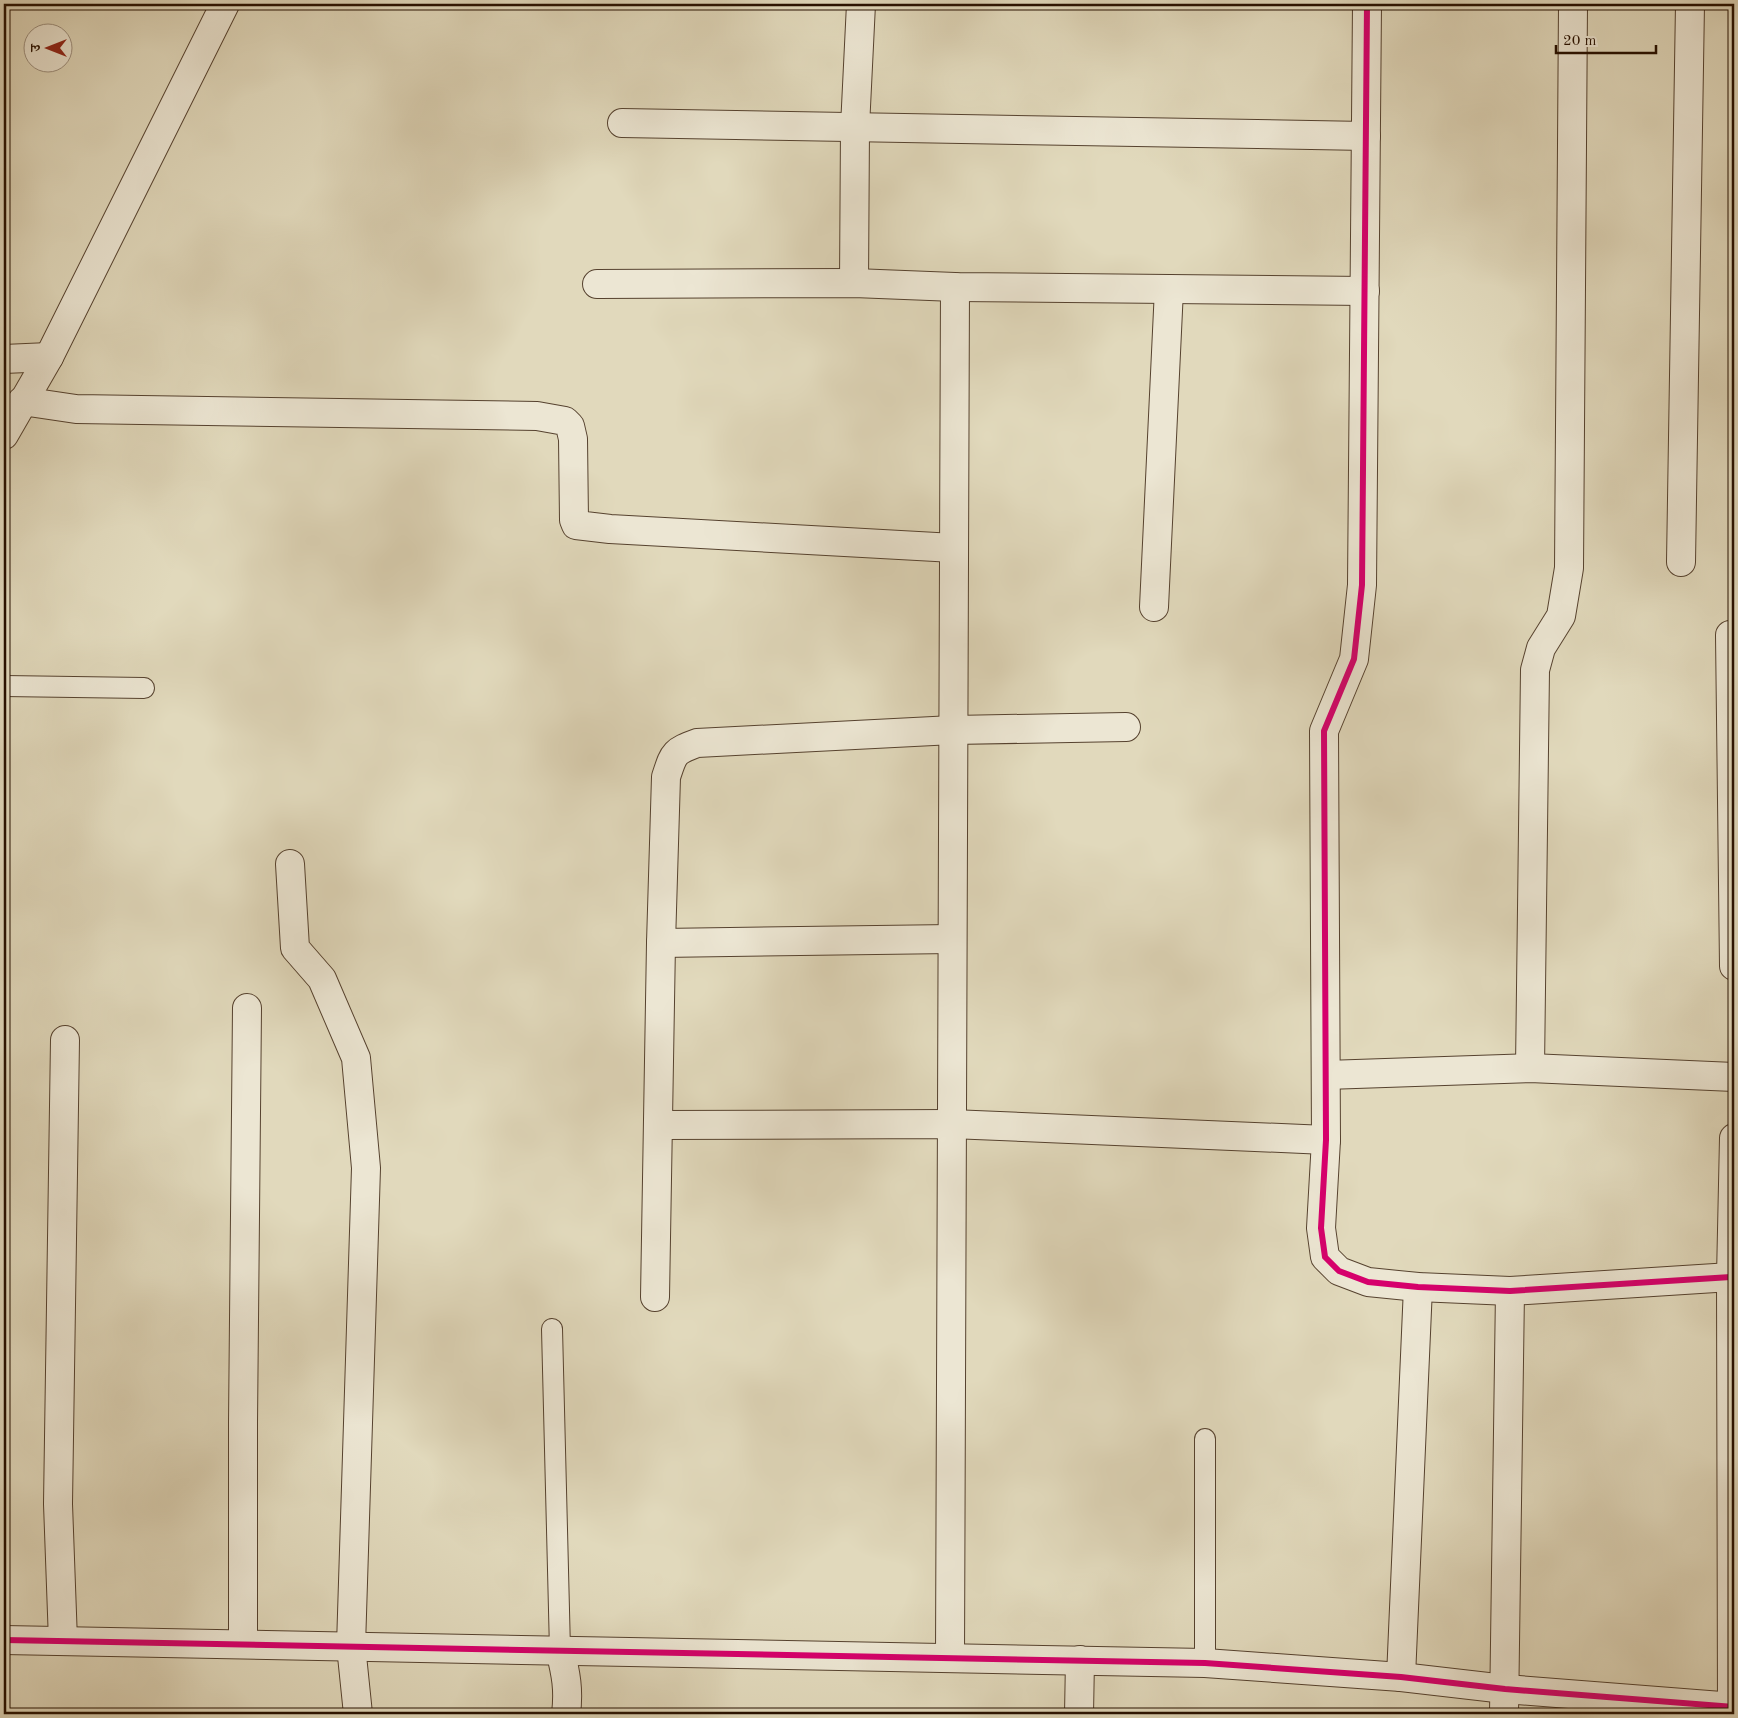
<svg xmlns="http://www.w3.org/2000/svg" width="1738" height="1718" viewBox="0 0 1738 1718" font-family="'Old Standard TT','Noto Serif Devanagari',serif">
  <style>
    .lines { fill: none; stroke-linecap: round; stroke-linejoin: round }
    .service-casing { stroke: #56422f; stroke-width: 22 }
    .minor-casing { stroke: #56422f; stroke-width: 30 }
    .service { stroke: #ece6d3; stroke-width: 20 }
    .minor { stroke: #ece6d3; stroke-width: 28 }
    .cycleway-casing { stroke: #ece6d3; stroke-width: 9 }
    .cycleway { stroke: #d6006c; stroke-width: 6 }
  </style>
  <rect width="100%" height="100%" fill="#e1d9bc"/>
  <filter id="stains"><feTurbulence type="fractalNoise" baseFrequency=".004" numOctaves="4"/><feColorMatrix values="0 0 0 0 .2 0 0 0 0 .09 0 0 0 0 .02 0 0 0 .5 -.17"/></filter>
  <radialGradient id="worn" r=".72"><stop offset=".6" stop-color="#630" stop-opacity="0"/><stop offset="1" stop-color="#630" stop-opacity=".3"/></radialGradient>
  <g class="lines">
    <g class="service-casing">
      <g id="service">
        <path d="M 4,686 L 144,688"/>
        <path d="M 552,1329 L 560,1650"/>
        <path d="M 1205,1439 L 1205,1663"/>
      </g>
    </g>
    <g class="minor-casing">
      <g id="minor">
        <path d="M 1367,4 L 1362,585 L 1354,659 L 1324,731 L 1326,1140 L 1321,1228 L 1325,1257 L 1339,1271 L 1368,1282 L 1418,1287 L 1510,1291 L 1731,1277"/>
        <path d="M 622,123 L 1366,136"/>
        <path d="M 854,283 L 855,127 L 861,4"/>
        <path d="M 597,284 L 854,283 L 955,287 L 1365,291"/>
        <path d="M 4,359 L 49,357"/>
        <path d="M 22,401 L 76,409 L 537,416 L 565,421 L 570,426 L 573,439 L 574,520 L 576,525 L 610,529 L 954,548"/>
        <path d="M 4,435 L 49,357 L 225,4"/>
        <path d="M 1681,562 L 1690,4"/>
        <path d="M 1154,607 L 1169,289"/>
        <path d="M 1730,635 L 1734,966"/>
        <path d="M 290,864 L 295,948 L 322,979 L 356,1058 L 366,1168 L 351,1646 L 358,1714"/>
        <path d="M 661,943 L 952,939"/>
        <path d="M 1530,1068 L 1535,670 L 1541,648 L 1561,616 L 1569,568 L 1573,4"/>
        <path d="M 1326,1075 L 1530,1068 L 1734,1077"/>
        <path d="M 658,1125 L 951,1124 L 1326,1140"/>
        <path d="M 655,1297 L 661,943 L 666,777 C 674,753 673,752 697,743 L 953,730 L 1126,727"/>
        <path d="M 4,1640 L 1205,1663 L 1401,1677 L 1505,1689 L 1734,1707"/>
        <path d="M 63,1641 L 58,1504 L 65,1040"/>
        <path d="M 243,1644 L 243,1423 L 247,1008"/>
        <path d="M 560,1650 C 566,1674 569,1690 566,1714"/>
        <path d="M 950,1658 L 955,287"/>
        <path d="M 1401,1677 L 1418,1287"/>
        <path d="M 1079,1714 L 1080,1660"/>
        <path d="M 1504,1714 L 1510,1291"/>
        <path d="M 1732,1714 L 1731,1277 L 1734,1138"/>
      </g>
    </g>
    <use href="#service" class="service"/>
    <use href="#minor" class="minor"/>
    <g class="cycleway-casing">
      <g id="cycleway">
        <path d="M 1367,4 L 1362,585 L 1354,659 L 1324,731 L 1326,1140 L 1321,1228 L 1325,1257 L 1339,1271 L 1368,1282 L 1418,1287 L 1510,1291 L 1731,1277"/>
        <path d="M 4,1640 L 1205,1663 L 1401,1677 L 1505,1689 L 1734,1707"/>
      </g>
    </g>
    <use href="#cycleway" class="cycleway"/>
  </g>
  <rect width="1738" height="1718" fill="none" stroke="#e1d9bc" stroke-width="20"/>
  <rect x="5" y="5" width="1728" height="1708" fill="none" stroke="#271000" stroke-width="2.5"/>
  <rect x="10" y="10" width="1718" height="1698" fill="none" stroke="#271000"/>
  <g transform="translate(48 48) rotate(270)"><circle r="24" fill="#ece6d3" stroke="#9d907f"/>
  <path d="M0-4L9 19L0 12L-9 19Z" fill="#8f2418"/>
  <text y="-8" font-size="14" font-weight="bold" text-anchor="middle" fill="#271000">उ</text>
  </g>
  <path d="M1556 45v8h100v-8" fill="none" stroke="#271000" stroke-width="2.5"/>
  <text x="1563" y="45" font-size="15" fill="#271000" stroke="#ece6d3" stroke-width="4" paint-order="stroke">20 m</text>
  <rect width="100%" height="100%" filter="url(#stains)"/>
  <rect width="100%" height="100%" fill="url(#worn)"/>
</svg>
